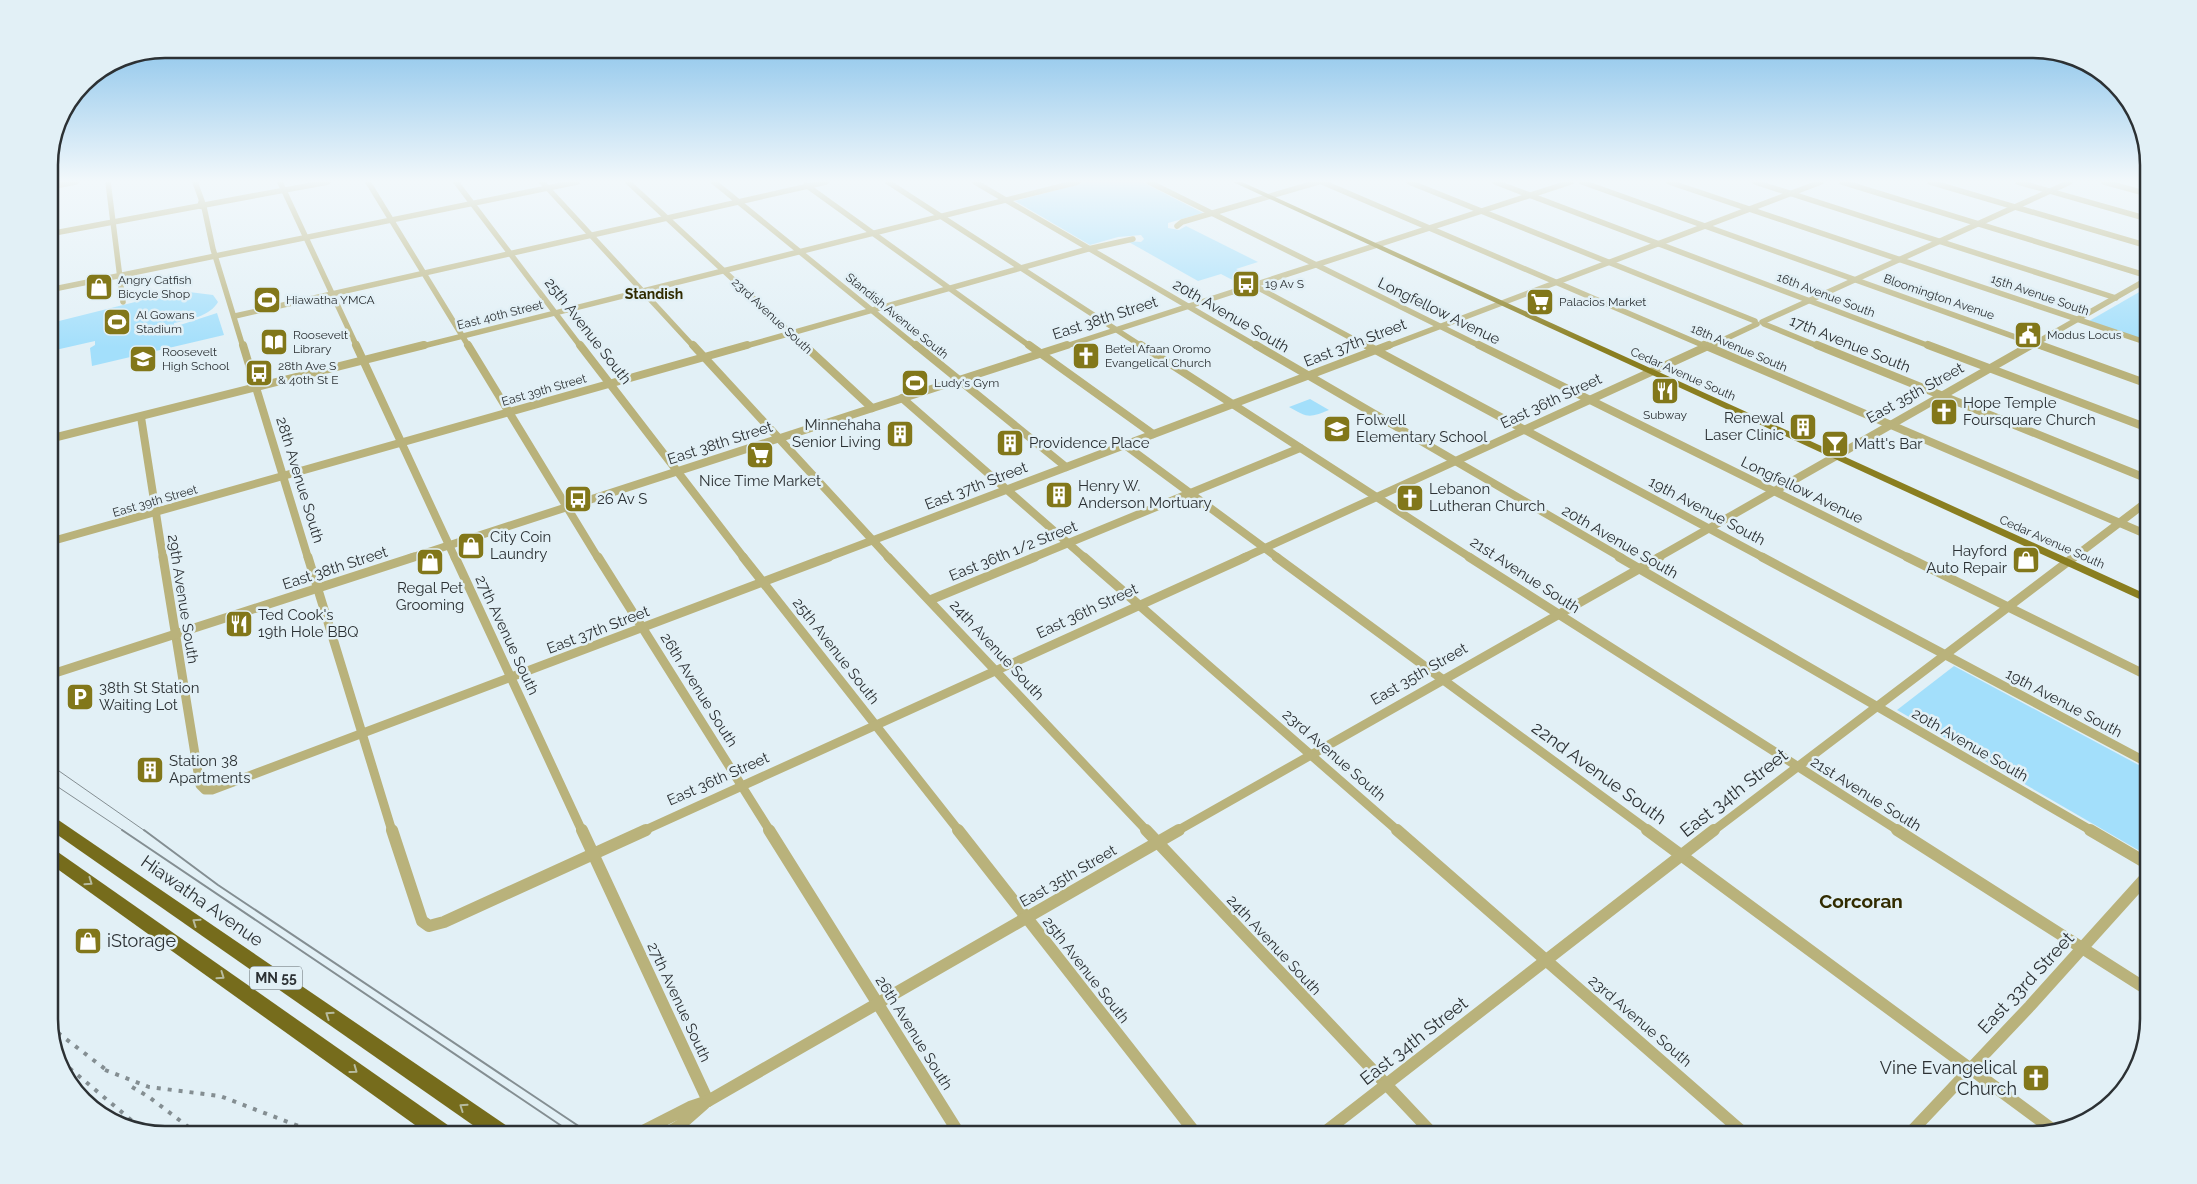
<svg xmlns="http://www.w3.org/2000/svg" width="2197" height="1184" viewBox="0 0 2197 1184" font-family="Raleway,sans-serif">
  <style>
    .green { fill: #a3dffb }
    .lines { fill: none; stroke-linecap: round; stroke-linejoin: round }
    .minor-far3 { stroke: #b9b27b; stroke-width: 5.5 }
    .minor-far2 { stroke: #b9b27b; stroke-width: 8 }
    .minor-far1 { stroke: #b9b27b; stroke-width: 9 }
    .minor { stroke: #b9b27b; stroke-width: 12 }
    .major { fill: #8a7e20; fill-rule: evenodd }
    .highway { fill: #766c1c; fill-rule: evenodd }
    .tram-far1 { stroke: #848e92; stroke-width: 1 }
    .tram { stroke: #848e92; stroke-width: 2 }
    .rail { stroke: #848e92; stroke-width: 4; stroke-dasharray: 4 7; stroke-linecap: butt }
    .oneway { stroke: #b7bb9f }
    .labels { text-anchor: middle; stroke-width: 5; stroke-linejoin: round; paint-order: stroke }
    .far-poi-label { font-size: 12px; fill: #2c3134; stroke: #e2f0f6; text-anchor: start }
    .far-street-label { font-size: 12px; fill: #2c3134; stroke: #e2f0f6 }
    .far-neighbourhood-label { font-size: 14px; font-weight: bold; fill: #312b00; stroke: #e2f0f6 }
    .shield { fill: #e2f0f6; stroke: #636a6e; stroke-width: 1 }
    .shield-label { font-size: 14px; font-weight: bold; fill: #2c3134 }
    .street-label { font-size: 15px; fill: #2c3134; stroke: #e2f0f6 }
    .poi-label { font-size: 15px; fill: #2c3134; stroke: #e2f0f6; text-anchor: start }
    .near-street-label { font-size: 18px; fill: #2c3134; stroke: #e2f0f6 }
    .near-poi-label { font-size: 18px; fill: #2c3134; stroke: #e2f0f6; text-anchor: start }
    .near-neighbourhood-label { font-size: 19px; font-weight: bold; fill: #312b00; stroke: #e2f0f6 }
    .rim { fill: none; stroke: #2c3134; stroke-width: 2.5 }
  </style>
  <rect width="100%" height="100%" fill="#e2f0f6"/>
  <g class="green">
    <path d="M 1088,182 L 1142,182 L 1203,213 L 1168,223 L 1168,228 L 1179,230 L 1186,226 L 1258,262 L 1236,269 L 1258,281 L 1244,286 L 1221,274 L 1198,281 L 1127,241 L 1141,242 L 1144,239 L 1141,235 L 1118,237 L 1090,245 L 1015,201 Z"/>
    <path d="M 2148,287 L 2148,341 L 2089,321 Z"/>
    <path d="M 189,292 L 213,295 L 218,302 C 210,316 189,320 174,323 L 174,327 L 217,313 L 224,335 L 92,366 L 90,348 L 95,345 L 95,341 L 51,351 L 49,348 L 49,325 L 59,321 L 159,296 Z"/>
    <path d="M 1310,399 L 1329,410 C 1309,418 1308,418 1289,407 Z"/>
    <path d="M 1954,666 L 2148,770 L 2148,850 L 2145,854 L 1897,710 Z"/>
  </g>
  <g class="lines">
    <g class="minor-far3">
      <path d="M 108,182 L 123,302"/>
      <path d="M 195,182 L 203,204"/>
      <path d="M 280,182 L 357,347"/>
      <path d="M 368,182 L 469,347"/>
      <path d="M 456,182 L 581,347"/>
      <path d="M 542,182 L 694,347"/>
      <path d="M 628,182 L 806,347"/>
      <path d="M 714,182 L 917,347"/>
      <path d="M 888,182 L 1143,347"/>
      <path d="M 975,182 L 1258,347"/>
      <path d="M 1149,182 L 1482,347"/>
      <path d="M 1322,182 L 1707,347"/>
      <path d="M 1409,182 L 1755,321"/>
      <path d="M 1495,182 L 1932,347"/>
      <path d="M 1582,182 L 2043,347"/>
      <path d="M 1669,182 L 2148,343"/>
      <path d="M 1755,182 L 2116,298"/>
      <path d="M 1842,182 L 2148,276"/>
      <path d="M 1930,182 L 2148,246"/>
      <path d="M 2018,182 L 2148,219"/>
      <path d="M 2104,182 L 2148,194"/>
      <path d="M 806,185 L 1031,347"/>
      <path d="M 49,187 L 76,182"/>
      <path d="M 201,202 L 200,206 L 204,207 L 213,249 L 243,347"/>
      <path d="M 1177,226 L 1182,222 L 1318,182"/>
      <path d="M 49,234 L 328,182"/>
      <path d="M 1253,285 L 1368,347"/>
      <path d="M 49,290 L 577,182"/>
      <path d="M 235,316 L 826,182"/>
      <path d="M 1762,322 L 2070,182"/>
      <path d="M 1764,324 L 1820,347"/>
      <path d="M 419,347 L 1078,182"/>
      <path d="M 742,347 L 1088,249 L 1133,239"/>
      <path d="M 1063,347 L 1571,182"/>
      <path d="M 1386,347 L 1821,182"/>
      <path d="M 1708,347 L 1757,324"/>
      <path d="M 2029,347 L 2148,279"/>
    </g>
    <g class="minor-far2">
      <path d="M 243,345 L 308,558"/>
      <path d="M 356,345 L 455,558"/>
      <path d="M 468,345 L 598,558"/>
      <path d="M 580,345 L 744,558"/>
      <path d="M 693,345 L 889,558"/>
      <path d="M 804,345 L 872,408"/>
      <path d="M 916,345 L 1066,467"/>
      <path d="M 1029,345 L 1153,434"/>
      <path d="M 1141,345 L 1471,558"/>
      <path d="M 1256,345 L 1622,558"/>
      <path d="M 1366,345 L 1764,558"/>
      <path d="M 1479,345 L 1909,558"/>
      <path d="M 1704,345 L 2148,535"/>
      <path d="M 1817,345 L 2148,479"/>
      <path d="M 1928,345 L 2148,428"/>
      <path d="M 2040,345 L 2148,384"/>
      <path d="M 902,398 L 1085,558"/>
      <path d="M 141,417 L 163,558"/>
      <path d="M 49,439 L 424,345"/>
      <path d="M 1125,445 L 1278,558"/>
      <path d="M 49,542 L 747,345"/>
      <path d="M 410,558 L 1067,345"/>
      <path d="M 826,558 L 1389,345"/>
      <path d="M 1032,558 L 1300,448"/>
      <path d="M 1243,558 L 1710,345"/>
      <path d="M 1657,558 L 2031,345"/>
      <path d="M 2073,558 L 2148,501"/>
    </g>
    <g class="minor-far1">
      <path d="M 163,557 L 200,785 L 205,790 L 212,790 L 829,557"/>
      <path d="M 308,557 L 392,831"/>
      <path d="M 455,557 L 582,831"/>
      <path d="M 598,557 L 770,831"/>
      <path d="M 743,557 L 959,831"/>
      <path d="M 888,557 L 1147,831"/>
      <path d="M 1084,557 L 1398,831"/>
      <path d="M 1276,557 L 1649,831"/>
      <path d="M 1469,557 L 1899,831"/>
      <path d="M 1619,557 L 2092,831"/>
      <path d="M 1762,557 L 2148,763"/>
      <path d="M 1907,557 L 2148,676"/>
      <path d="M 930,600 L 1035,557"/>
      <path d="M 49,675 L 414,557"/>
      <path d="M 643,831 L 1246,557"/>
      <path d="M 1177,831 L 1660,557"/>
      <path d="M 1713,831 L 2074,557"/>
    </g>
    <g class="minor">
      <path d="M 392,830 L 422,921 L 429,926 L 444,922 L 646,830"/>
      <path d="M 582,830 L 708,1101"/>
      <path d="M 769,830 L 960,1135"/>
      <path d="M 958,830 L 1197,1135"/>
      <path d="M 1146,830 L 1434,1135"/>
      <path d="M 1397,830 L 1746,1135"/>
      <path d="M 1647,830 L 2052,1129"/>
      <path d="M 1897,830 L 2148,990"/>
      <path d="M 2090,830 L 2148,864"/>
      <path d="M 635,1135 L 690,1107 L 708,1101 L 1179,830"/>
      <path d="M 664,1135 L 679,1126 L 704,1104"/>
      <path d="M 1321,1135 L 1714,830"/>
      <path d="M 1908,1135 L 2030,1006 L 2148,875"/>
    </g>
    <path class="major" d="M 1233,182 L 1242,182 L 2148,595 L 2148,603 Z"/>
    <g class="highway">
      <path d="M 49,815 L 54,817 L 510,1128 L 513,1135 L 487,1135 L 49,829 Z"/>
      <path d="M 49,848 L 55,850 L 452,1128 L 455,1135 L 429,1135 L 49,863 Z"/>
    </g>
    <g class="tram-far1">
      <path d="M 49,764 L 145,831"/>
      <path d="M 49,781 L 124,831"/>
    </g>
    <g class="tram">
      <path d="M 122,830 L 575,1135"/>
      <path d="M 144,830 L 218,885 L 592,1135"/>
    </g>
    <g class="rail">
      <path d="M 49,1026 L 109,1072"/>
      <path d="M 61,1061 L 143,1130"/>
      <path d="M 105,1070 L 149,1087 L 220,1096 L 322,1135"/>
      <path d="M 132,1087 L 149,1097 L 199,1135"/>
      <path d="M 73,1088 L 94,1102 L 111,1121"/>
    </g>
  </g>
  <defs><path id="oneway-chevron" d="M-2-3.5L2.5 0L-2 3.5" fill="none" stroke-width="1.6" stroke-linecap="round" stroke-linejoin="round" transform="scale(1.25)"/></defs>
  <g class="oneway">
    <use href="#oneway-chevron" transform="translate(89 882) rotate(35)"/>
    <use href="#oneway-chevron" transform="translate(196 922) rotate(-145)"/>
    <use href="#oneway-chevron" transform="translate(221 976) rotate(35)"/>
    <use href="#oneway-chevron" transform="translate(329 1015) rotate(-145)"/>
    <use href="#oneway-chevron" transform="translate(354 1070) rotate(36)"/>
    <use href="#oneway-chevron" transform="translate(463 1107) rotate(-145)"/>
  </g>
  <linearGradient id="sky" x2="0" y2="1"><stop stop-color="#73b8e7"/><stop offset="0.52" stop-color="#f2f8fb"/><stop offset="1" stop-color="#f2f8fb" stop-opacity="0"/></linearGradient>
  <rect width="2197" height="348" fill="url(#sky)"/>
  <defs>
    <g id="bus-square" transform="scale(1.4375)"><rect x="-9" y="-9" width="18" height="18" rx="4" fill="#82771a" stroke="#e2f0f6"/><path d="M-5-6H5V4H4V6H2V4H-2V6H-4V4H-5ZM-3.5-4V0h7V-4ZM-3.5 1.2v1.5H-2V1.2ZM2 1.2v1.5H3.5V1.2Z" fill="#fff"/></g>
    <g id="shop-square" transform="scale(1.4375)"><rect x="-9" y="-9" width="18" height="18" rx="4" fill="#82771a" stroke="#e2f0f6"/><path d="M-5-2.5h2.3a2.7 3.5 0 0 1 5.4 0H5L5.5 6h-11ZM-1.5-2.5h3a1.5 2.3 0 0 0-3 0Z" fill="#fff"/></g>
    <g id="stadium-square" transform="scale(1.4375)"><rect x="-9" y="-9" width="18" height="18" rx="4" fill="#82771a" stroke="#e2f0f6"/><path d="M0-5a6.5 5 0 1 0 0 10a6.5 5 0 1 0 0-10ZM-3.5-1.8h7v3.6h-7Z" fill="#fff"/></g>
    <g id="supermarket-square" transform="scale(1.4375)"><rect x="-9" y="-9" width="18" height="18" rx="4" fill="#82771a" stroke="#e2f0f6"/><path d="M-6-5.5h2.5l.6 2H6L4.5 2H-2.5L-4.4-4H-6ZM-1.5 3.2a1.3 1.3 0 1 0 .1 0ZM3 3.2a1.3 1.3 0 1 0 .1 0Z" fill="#fff"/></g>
    <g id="civic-square" transform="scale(1.4375)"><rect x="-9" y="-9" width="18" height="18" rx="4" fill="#82771a" stroke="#e2f0f6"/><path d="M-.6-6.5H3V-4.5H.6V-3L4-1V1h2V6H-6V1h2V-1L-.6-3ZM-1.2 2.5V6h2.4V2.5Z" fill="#fff"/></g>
    <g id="library-square" transform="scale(1.4375)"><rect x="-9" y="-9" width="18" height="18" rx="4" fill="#82771a" stroke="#e2f0f6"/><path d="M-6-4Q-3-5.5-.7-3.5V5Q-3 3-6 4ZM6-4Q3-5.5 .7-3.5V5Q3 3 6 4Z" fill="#fff"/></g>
    <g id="church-square" transform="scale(1.4375)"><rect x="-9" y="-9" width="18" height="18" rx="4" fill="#82771a" stroke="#e2f0f6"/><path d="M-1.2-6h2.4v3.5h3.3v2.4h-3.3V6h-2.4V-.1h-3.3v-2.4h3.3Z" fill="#fff"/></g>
    <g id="school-square" transform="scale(1.4375)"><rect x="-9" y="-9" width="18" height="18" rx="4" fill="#82771a" stroke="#e2f0f6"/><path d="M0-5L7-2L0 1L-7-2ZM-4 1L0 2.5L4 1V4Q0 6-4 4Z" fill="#fff"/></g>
    <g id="restaurant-square" transform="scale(1.4375)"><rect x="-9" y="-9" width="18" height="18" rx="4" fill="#82771a" stroke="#e2f0f6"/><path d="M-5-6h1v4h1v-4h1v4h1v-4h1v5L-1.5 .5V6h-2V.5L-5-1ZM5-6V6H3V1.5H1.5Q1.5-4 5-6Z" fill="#fff"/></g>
    <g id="building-square" transform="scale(1.4375)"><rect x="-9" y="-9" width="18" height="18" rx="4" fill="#82771a" stroke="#e2f0f6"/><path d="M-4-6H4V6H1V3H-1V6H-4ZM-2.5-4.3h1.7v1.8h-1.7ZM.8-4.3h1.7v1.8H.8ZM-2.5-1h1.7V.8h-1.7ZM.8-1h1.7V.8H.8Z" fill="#fff"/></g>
    <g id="bar-square" transform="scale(1.4375)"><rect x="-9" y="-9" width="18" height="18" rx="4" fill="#82771a" stroke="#e2f0f6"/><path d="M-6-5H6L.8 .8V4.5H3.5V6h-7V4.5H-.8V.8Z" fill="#fff"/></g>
    <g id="parking-square" transform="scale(1.4375)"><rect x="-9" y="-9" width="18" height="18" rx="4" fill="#82771a" stroke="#e2f0f6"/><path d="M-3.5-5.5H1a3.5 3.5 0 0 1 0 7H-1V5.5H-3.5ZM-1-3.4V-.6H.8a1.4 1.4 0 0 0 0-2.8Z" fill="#fff"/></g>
  </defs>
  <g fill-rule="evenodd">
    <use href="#bus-square" x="1246" y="284"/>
    <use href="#shop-square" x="99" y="287"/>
    <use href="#stadium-square" x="267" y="300"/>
    <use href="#supermarket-square" x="1540" y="302"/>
    <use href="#stadium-square" x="117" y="322"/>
    <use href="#civic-square" x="2028" y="335"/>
    <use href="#library-square" x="274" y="342"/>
    <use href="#church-square" x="1086" y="356"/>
    <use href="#school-square" x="143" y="359"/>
    <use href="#bus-square" x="259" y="373"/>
    <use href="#stadium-square" x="915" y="383"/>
    <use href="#restaurant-square" x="1665" y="391"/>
    <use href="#church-square" x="1944" y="412"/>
    <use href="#building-square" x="1803" y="427"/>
    <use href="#school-square" x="1337" y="429"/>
    <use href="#building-square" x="900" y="434"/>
    <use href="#building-square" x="1010" y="443"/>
    <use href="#bar-square" x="1835" y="444"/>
    <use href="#supermarket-square" x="760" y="455"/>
    <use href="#building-square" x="1059" y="495"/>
    <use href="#church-square" x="1410" y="498"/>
    <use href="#bus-square" x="578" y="499"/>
    <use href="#shop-square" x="471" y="546"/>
    <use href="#shop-square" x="2026" y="560"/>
    <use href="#shop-square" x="430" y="562"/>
    <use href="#restaurant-square" x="239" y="624"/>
    <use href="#parking-square" x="80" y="697"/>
    <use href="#building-square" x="150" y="770"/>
    <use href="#shop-square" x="88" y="941"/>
    <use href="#church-square" x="2036" y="1078"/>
  </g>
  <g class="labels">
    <g class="far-poi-label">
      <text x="118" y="284">Angry Catfish<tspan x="118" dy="14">Bicycle Shop</tspan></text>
      <text x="1265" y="288">19 Av S</text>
      <text x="286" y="304">Hiawatha YMCA</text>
      <text x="1559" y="306">Palacios Market</text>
      <text x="136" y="319">Al Gowans<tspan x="136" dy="14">Stadium</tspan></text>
      <text x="293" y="339">Roosevelt<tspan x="293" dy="14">Library</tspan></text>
      <text x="2047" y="339">Modus Locus</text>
      <text x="1105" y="353">Bet’el Afaan Oromo<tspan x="1105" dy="14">Evangelical Church</tspan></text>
      <text x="162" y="356">Roosevelt<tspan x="162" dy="14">High School</tspan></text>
      <text x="278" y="370">28th Ave S<tspan x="278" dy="14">&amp; 40th St E</tspan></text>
      <text x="934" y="387">Ludy's Gym</text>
      <text x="1665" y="419" text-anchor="middle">Subway</text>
    </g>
    <g class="far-street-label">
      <text transform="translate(1826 295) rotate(21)" y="4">16th Avenue South</text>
      <text transform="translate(2040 295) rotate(19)" y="4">15th Avenue South</text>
      <text transform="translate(1939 297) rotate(19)" y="4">Bloomington Avenue</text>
      <text transform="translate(500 315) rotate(-14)" y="4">East 40th Street</text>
      <text transform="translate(772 316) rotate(43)" y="4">23rd Avenue South</text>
      <text transform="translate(897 316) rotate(39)" y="4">Standish Avenue South</text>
      <text transform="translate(1739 348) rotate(23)" y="4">18th Avenue South</text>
      <text transform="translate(1683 374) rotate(24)" y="4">Cedar Avenue South</text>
      <text transform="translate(544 390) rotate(-16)" y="4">East 39th Street</text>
      <text transform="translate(155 501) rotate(-16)" y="4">East 39th Street</text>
      <text transform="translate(2052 542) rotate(24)" y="4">Cedar Avenue South</text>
    </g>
    <g class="far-neighbourhood-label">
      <text x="654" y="299">Standish</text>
    </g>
    <rect class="shield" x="250" y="966.5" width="52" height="23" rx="4"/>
    <g class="shield-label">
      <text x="276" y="983">MN 55</text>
    </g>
    <g class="street-label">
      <text transform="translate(1439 311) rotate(26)" y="5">Longfellow Avenue</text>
      <text transform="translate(1231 316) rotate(30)" y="5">20th Avenue South</text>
      <text transform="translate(1105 318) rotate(-18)" y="5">East 38th Street</text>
      <text transform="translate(588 331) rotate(52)" y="5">25th Avenue South</text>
      <text transform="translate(1355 343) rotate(-21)" y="5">East 37th Street</text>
      <text transform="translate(1850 344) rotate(22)" y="5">17th Avenue South</text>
      <text transform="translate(1915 393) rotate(-29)" y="5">East 35th Street</text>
      <text transform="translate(1551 401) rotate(-25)" y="5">East 36th Street</text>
      <text transform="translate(720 443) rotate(-18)" y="5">East 38th Street</text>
      <text transform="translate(300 480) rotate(73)" y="5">28th Avenue South</text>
      <text transform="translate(976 486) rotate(-21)" y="5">East 37th Street</text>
      <text transform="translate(1802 490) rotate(26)" y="5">Longfellow Avenue</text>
      <text transform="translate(1707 511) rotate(28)" y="5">19th Avenue South</text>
      <text transform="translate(1620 542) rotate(30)" y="5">20th Avenue South</text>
      <text transform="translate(1013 551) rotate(-22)" y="5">East 36th 1/2 Street</text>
      <text transform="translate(335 568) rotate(-18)" y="5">East 38th Street</text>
      <text transform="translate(1525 575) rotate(33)" y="5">21st Avenue South</text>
      <text transform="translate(183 599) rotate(81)" y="5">29th Avenue South</text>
      <text transform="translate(1087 611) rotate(-25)" y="5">East 36th Street</text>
      <text transform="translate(598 630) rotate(-21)" y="5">East 37th Street</text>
      <text transform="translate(507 635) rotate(65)" y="5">27th Avenue South</text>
      <text transform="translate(997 650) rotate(47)" y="5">24th Avenue South</text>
      <text transform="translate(836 651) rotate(52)" y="5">25th Avenue South</text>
      <text transform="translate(1419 674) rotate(-30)" y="5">East 35th Street</text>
      <text transform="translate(699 690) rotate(58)" y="5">26th Avenue South</text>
      <text transform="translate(2064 703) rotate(28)" y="5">19th Avenue South</text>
      <text transform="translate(1970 745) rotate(30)" y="5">20th Avenue South</text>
      <text transform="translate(1334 755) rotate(41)" y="5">23rd Avenue South</text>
      <text transform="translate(718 779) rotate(-24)" y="5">East 36th Street</text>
      <text transform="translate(1866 794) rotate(32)" y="5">21st Avenue South</text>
      <text transform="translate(1068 876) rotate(-30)" y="5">East 35th Street</text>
      <text transform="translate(1274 945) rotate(47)" y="5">24th Avenue South</text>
      <text transform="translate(1086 970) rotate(52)" y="5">25th Avenue South</text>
      <text transform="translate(679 1002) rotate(65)" y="5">27th Avenue South</text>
      <text transform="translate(1640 1021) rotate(41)" y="5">23rd Avenue South</text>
      <text transform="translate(914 1033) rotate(58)" y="5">26th Avenue South</text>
    </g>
    <g class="poi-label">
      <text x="1963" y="408">Hope Temple<tspan x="1963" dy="17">Foursquare Church</tspan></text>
      <text x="1784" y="423" text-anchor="end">Renewal<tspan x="1784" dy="17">Laser Clinic</tspan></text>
      <text x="1356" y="425">Folwell<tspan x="1356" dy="17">Elementary School</tspan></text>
      <text x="881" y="430" text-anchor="end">Minnehaha<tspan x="881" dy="17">Senior Living</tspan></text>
      <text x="1029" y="448">Providence Place</text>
      <text x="1854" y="449">Matt's Bar</text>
      <text x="760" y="486" text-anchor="middle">Nice Time Market</text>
      <text x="1078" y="491">Henry W.<tspan x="1078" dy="17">Anderson Mortuary</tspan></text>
      <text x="1429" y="494">Lebanon<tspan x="1429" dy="17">Lutheran Church</tspan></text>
      <text x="597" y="504">26 Av S</text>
      <text x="490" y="542">City Coin<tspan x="490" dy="17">Laundry</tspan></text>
      <text x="2007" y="556" text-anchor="end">Hayford<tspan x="2007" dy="17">Auto Repair</tspan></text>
      <text x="430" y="593" text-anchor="middle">Regal Pet<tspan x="430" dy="17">Grooming</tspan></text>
      <text x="258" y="620">Ted Cook's<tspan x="258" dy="17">19th Hole BBQ</tspan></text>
      <text x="99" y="693">38th St Station<tspan x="99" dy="17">Waiting Lot</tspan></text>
      <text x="169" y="766">Station 38<tspan x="169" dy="17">Apartments</tspan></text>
    </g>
    <g class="near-street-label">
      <text transform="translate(1599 773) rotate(36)" y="6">22nd Avenue South</text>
      <text transform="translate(1734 793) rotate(-38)" y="6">East 34th Street</text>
      <text transform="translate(202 901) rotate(35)" y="6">Hiawatha Avenue</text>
      <text transform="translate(2026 983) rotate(-47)" y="6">East 33rd Street</text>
      <text transform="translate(1414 1041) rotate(-38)" y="6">East 34th Street</text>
    </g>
    <g class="near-poi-label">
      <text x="107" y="947">iStorage</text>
      <text x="2017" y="1074" text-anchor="end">Vine Evangelical<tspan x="2017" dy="21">Church</tspan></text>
    </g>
    <g class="near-neighbourhood-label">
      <text x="1861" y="908">Corcoran</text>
    </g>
  </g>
  <path d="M0 0H2197V1184H0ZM165 58H2033A107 107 0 0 1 2140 165V1019A107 107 0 0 1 2033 1126H165A107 107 0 0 1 58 1019V165A107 107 0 0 1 165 58Z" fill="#e2f0f6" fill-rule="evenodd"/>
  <path class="rim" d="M165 58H2033A107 107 0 0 1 2140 165V1019A107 107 0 0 1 2033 1126H165A107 107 0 0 1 58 1019V165A107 107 0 0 1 165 58Z"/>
</svg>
